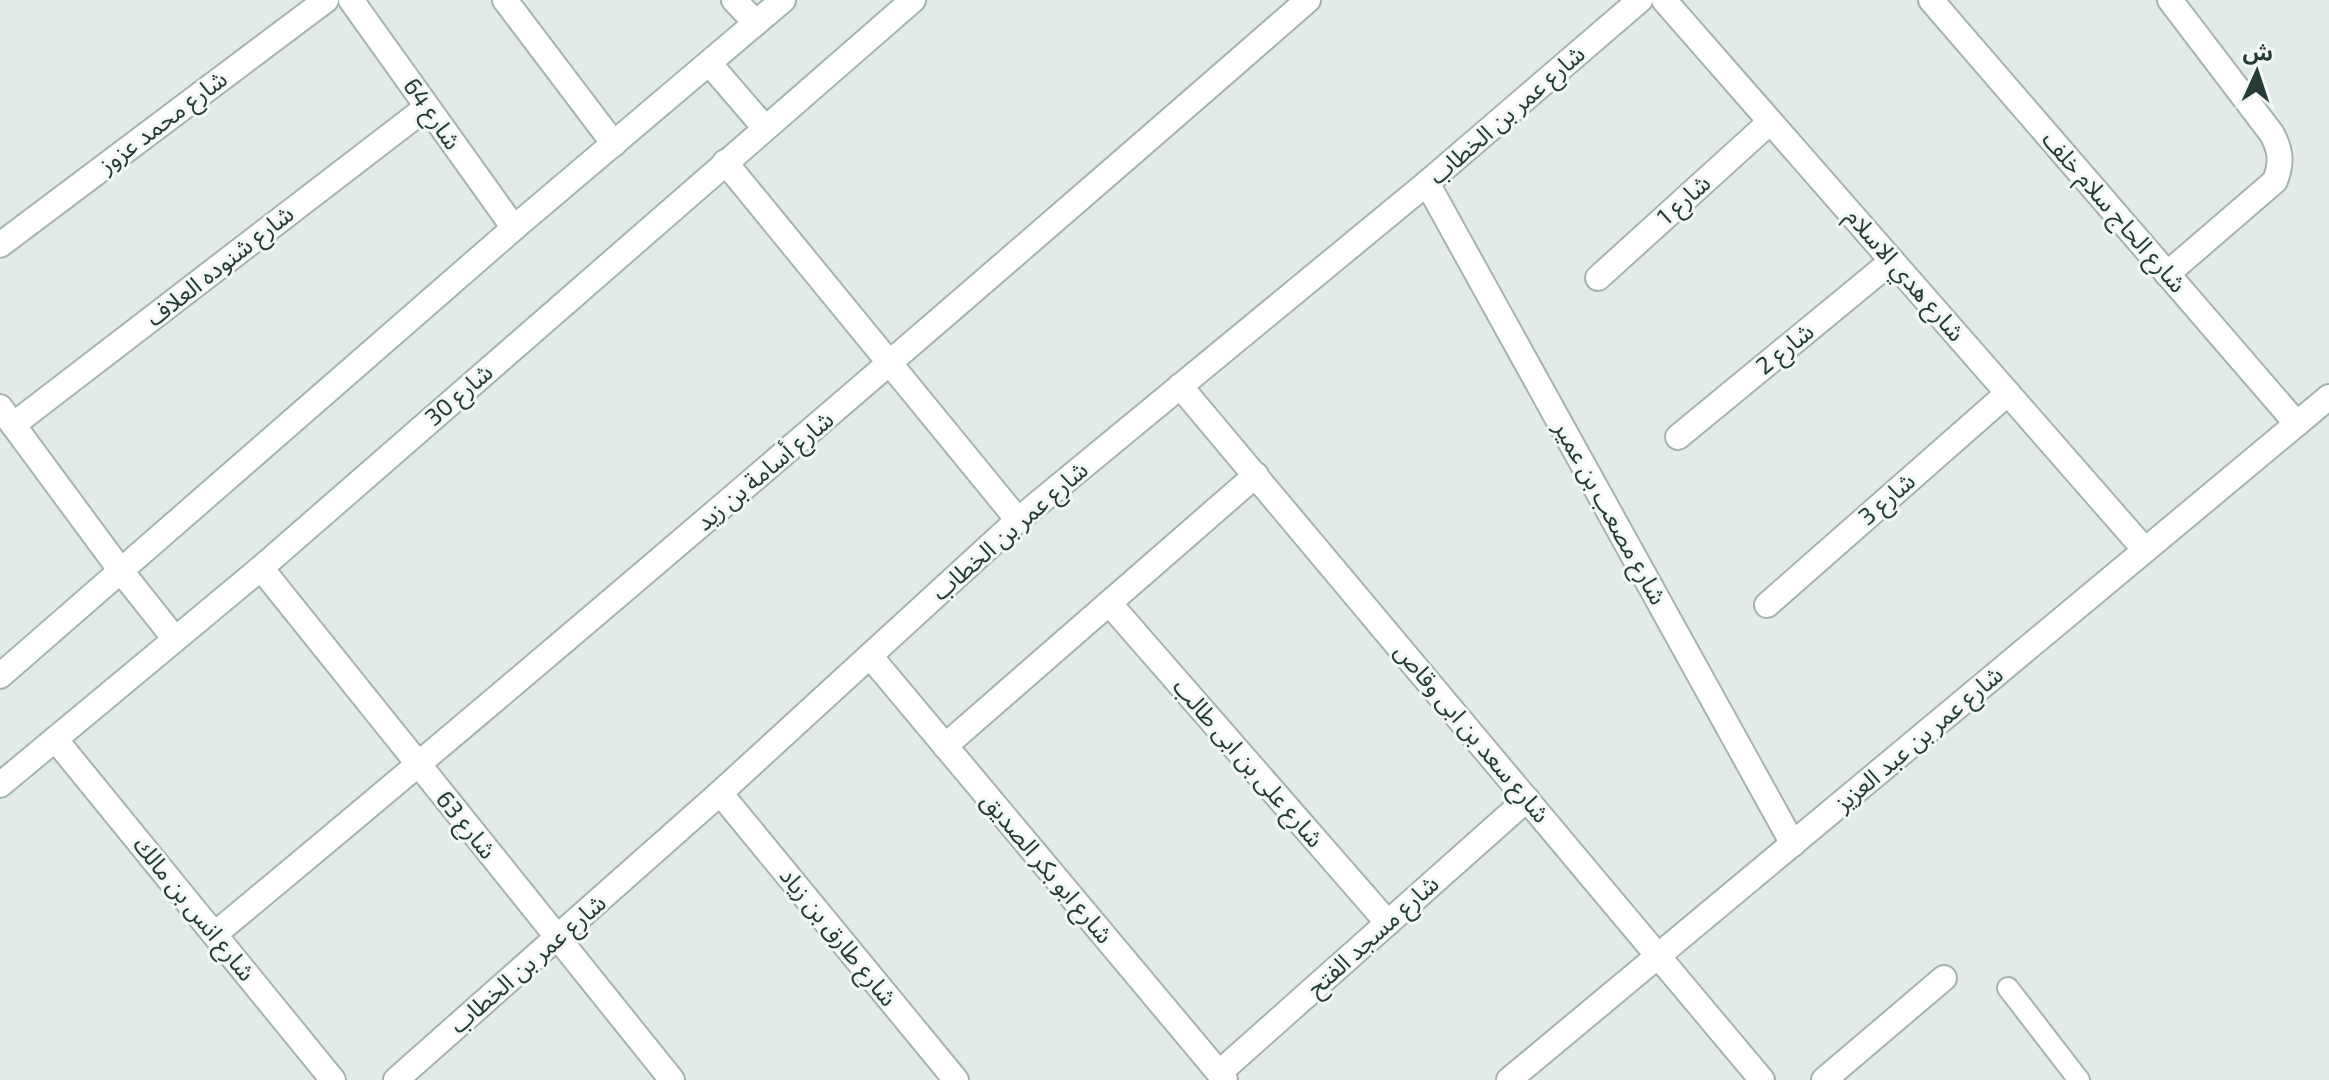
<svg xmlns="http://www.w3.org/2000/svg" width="2329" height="1080" viewBox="0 0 2329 1080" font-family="'Exo 2','Noto Sans Arabic',sans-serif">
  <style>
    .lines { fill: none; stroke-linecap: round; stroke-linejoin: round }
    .lane-casing { stroke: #a6b3b0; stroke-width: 24 }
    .street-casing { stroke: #a6b3b0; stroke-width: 28 }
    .secondary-casing { stroke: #a2b6b2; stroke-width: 28 }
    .lane { stroke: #fff; stroke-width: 20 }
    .street { stroke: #fff; stroke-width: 24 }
    .secondary { stroke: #fff; stroke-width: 24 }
    .labels { text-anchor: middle; stroke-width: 6; stroke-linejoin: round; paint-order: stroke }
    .street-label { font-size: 24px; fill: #243b38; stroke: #f3f8f6 }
  </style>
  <rect width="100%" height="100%" fill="#e3ebe9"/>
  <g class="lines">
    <g class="lane-casing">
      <path id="lane" d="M 2008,988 L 2079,1080"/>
    </g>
    <g class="street-casing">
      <g id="street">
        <path d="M 351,0 L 514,228"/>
        <path d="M 505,0 L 614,144"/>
        <path d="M 734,0 L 756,23"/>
        <path d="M 1664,0 L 2145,550"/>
        <path d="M 1931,0 L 2297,424"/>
        <path d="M 725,162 L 1018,520"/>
        <path d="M 1427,183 L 1793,844"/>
        <path d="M 0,245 L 326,0"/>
        <path d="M 2167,274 L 2275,181 C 2282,163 2281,151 2272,134 L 2170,0"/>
        <path d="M 1598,278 L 1770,122"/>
        <path d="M 1180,386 L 1762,1080"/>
        <path d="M 0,407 L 121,571 L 175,639"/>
        <path d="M 13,425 L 427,107"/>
        <path d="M 1678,437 L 1892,261"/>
        <path d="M 261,568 L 672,1080"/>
        <path d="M 1109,603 L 1388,923"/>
        <path d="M 1767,605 L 2008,393"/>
        <path d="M 870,656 L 1225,1080"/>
        <path d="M 55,739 L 333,1080"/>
        <path d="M 945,746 L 1256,475"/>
        <path d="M 720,793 L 956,1080"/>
        <path d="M 215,934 C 584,628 947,315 1308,0"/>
        <path d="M 1219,1073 L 1527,799"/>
        <path d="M 396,1080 L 720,793 L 1018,520 L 1427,183 L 1640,0"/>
        <path d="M 1509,1080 L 2329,397"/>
        <path d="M 1824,1080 L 1944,978"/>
      </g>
    </g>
    <g class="secondary-casing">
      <g id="secondary">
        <path d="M 709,63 L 765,128"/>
        <path d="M 0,676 L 514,228 L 783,0"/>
        <path d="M 0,785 L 261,568 L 913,0"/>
      </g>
    </g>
    <use href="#lane" class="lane"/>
    <use href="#street" class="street"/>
    <use href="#secondary" class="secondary"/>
  </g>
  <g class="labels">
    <g class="street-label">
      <text transform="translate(432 114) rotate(55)" y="8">شارع 64</text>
      <text transform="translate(1507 115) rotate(-41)" y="8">شارع عمر بن الخطاب</text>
      <text transform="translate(163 122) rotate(-37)" y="8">شارع محمد عزوز</text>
      <text transform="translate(1684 200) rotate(-42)" y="8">شارع 1</text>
      <text transform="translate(2114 212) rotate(49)" y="8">شارع الحاج سلام خلف</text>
      <text transform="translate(220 266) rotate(-38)" y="8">شارع شنوده العلاف</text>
      <text transform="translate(1905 275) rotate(49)" y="8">شارع هدي الاسلام</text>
      <text transform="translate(1785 349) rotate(-39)" y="8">شارع 2</text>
      <text transform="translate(459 395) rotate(-41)" y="8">شارع 30</text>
      <text transform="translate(765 471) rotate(-40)" y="8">شارع أسامة بن زيد</text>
      <text transform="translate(1887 499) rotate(-41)" y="8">شارع 3</text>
      <text transform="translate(1610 513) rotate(61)" y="8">شارع مصعب بن عمير</text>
      <text transform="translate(1010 531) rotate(-41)" y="8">شارع عمر بن الخطاب</text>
      <text transform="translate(1472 733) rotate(50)" y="8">شارع سعد بن ابى وقاص</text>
      <text transform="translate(1919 739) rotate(-40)" y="8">شارع عمر بن عبد العزيز</text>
      <text transform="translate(1248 763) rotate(49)" y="8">شارع على بن ابى طالب</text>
      <text transform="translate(466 825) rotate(51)" y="8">شارع 63</text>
      <text transform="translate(1047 868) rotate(50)" y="8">شارع ابو بكر الصديق</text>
      <text transform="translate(194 909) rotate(51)" y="8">شارع انس بن مالك</text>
      <text transform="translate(1373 936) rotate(-42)" y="8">شارع مسجد الفتح</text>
      <text transform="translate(838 937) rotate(51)" y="8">شارع طارق بن زياد</text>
      <text transform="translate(528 964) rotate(-41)" y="8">شارع عمر بن الخطاب</text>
    </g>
  </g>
  <g transform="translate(2257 72) rotate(3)" stroke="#f3f8f6" stroke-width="6" paint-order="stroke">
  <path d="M0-6L14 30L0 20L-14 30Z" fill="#243b38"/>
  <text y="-12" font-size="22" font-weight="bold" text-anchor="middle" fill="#243b38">ش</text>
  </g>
</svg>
